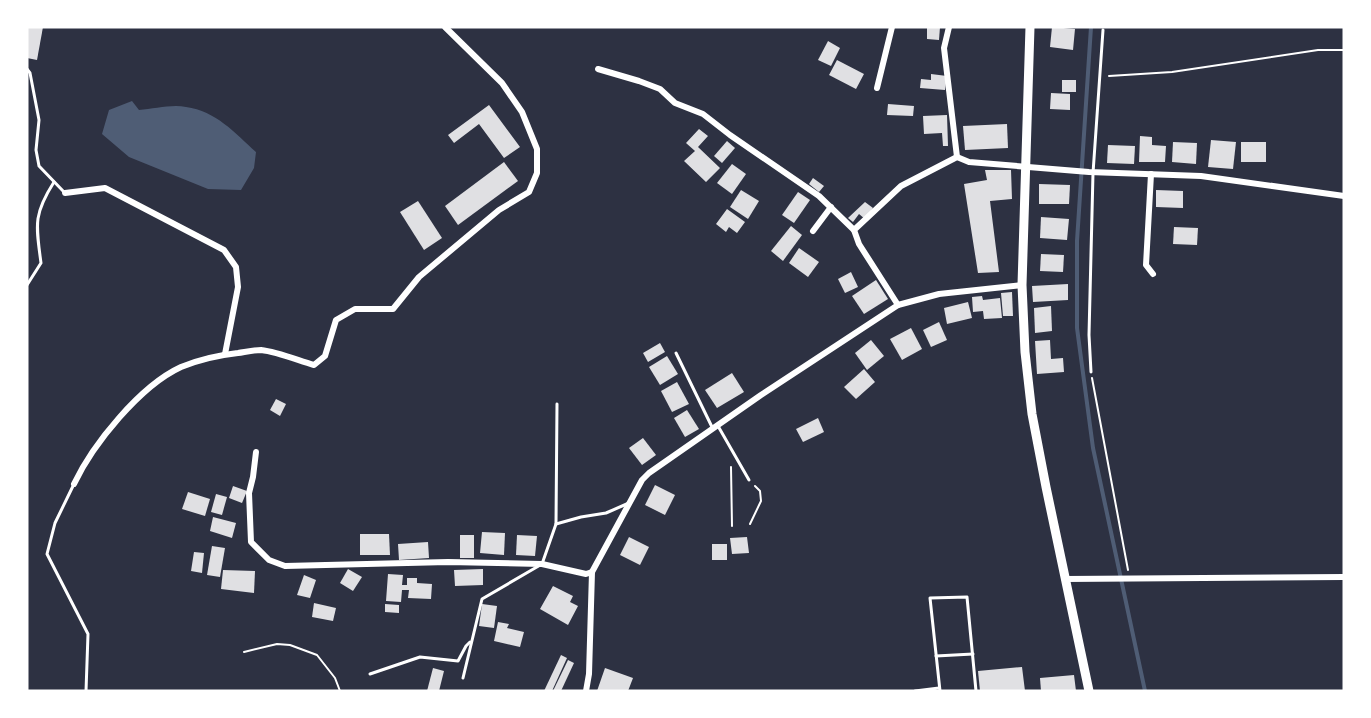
<svg xmlns="http://www.w3.org/2000/svg" width="1371" height="718" viewBox="0 0 1371 718" font-family="'Open Sans',sans-serif">
  <style>
    .water { fill: #4f5d75 }
    .lines { fill: none; stroke-linecap: round; stroke-linejoin: round }
    .stream { stroke: #4f5d75; stroke-width: 4 }
    .building { fill: #e0e0e3 }
    .path { stroke: #fff; stroke-width: 2 }
    .service { stroke: #fff; stroke-width: 3 }
    .minor { stroke: #fff; stroke-width: 6 }
    .primary { stroke: #fff; stroke-width: 9 }
  </style>
  <rect width="100%" height="100%" fill="#2d3142"/>
  <path class="water" d="M 132,101 L 139,110 C 154,109 172,104 186,107 C 216,111 235,133 256,152 L 254,168 L 241,190 L 208,189 L 129,157 L 102,134 L 109,110 Z"/>
  <g class="lines">
    <path class="stream" d="M 1091,27 L 1077,241 L 1077,328 L 1093,448 L 1145,691"/>
  </g>
  <g class="building">
    <path d="M 27,27 L 43,27 L 37,60 L 27,58 Z"/>
    <path d="M 927,27 L 940,27 L 939,40 L 927,39 Z"/>
    <path d="M 1052,27 L 1075,29 L 1073,50 L 1050,47 Z"/>
    <path d="M 828,41 L 840,48 L 831,66 L 818,60 Z"/>
    <path d="M 837,60 L 864,74 L 856,89 L 829,75 Z"/>
    <path d="M 931,74 L 947,76 L 945,90 L 920,88 L 921,79 L 931,80 Z"/>
    <rect x="1062" y="80" width="14" height="12"/>
    <path d="M 1051,93 L 1070,94 L 1070,110 L 1050,109 Z"/>
    <path d="M 888,104 L 914,106 L 913,116 L 887,115 Z"/>
    <path d="M 489,105 L 520,147 L 504,158 L 479,124 L 454,143 L 448,135 Z"/>
    <path d="M 947,115 L 948,146 L 943,146 L 942,133 L 924,134 L 923,116 Z"/>
    <path d="M 1007,124 L 1008,148 L 965,150 L 963,126 Z"/>
    <path d="M 699,129 L 708,136 L 698,147 L 720,168 L 706,182 L 684,161 L 695,151 L 686,143 Z"/>
    <path d="M 1140,136 L 1152,137 L 1152,145 L 1166,146 L 1165,162 L 1139,162 Z"/>
    <path d="M 1211,140 L 1236,142 L 1233,169 L 1208,167 Z"/>
    <path d="M 727,141 L 735,148 L 722,163 L 714,156 Z"/>
    <path d="M 1173,142 L 1197,143 L 1196,164 L 1172,162 Z"/>
    <rect x="1241" y="142" width="25" height="20"/>
    <path d="M 1108,145 L 1135,146 L 1134,164 L 1107,163 Z"/>
    <path d="M 504,162 L 518,181 L 458,225 L 445,206 Z"/>
    <path d="M 732,164 L 746,174 L 732,194 L 717,183 Z"/>
    <path d="M 985,170 L 1011,170 L 1012,199 L 990,201 L 999,272 L 978,273 L 964,184 L 987,180 Z"/>
    <path d="M 813,178 L 824,186 L 819,192 L 809,184 Z"/>
    <path d="M 1039,184 L 1070,185 L 1069,204 L 1039,204 Z"/>
    <path d="M 741,190 L 759,201 L 748,219 L 730,207 Z"/>
    <path d="M 1156,190 L 1183,191 L 1183,208 L 1156,207 Z"/>
    <path d="M 798,192 L 810,200 L 794,223 L 782,215 Z"/>
    <path d="M 418,201 L 442,238 L 424,250 L 400,212 Z"/>
    <path d="M 865,202 L 873,208 L 865,219 L 859,214 L 853,222 L 848,218 Z"/>
    <path d="M 727,209 L 745,222 L 737,233 L 729,227 L 726,232 L 716,224 Z"/>
    <path d="M 1041,217 L 1069,219 L 1067,240 L 1040,238 Z"/>
    <path d="M 791,226 L 802,235 L 783,261 L 771,251 Z"/>
    <path d="M 1174,227 L 1198,228 L 1197,245 L 1173,244 Z"/>
    <path d="M 799,248 L 819,262 L 808,277 L 789,263 Z"/>
    <path d="M 1041,254 L 1064,255 L 1063,272 L 1040,271 Z"/>
    <path d="M 851,272 L 858,287 L 845,293 L 838,279 Z"/>
    <path d="M 876,280 L 888,299 L 864,314 L 852,296 Z"/>
    <path d="M 1068,284 L 1068,300 L 1033,302 L 1032,286 Z"/>
    <path d="M 1012,292 L 1013,316 L 1003,316 L 1001,293 Z"/>
    <path d="M 982,296 L 983,300 L 1000,298 L 1002,318 L 984,319 L 983,311 L 973,312 L 972,297 Z"/>
    <path d="M 968,302 L 972,318 L 947,324 L 944,308 Z"/>
    <path d="M 1051,306 L 1052,331 L 1035,333 L 1034,308 Z"/>
    <path d="M 939,322 L 947,340 L 931,347 L 923,330 Z"/>
    <path d="M 911,328 L 922,349 L 902,360 L 890,339 Z"/>
    <path d="M 871,340 L 884,356 L 867,370 L 855,353 Z"/>
    <path d="M 1050,340 L 1051,359 L 1063,358 L 1064,372 L 1037,374 L 1035,341 Z"/>
    <path d="M 660,343 L 665,352 L 648,362 L 643,353 Z"/>
    <path d="M 667,356 L 678,374 L 660,385 L 649,367 Z"/>
    <path d="M 864,369 L 875,382 L 856,399 L 844,387 Z"/>
    <path d="M 732,373 L 744,392 L 717,408 L 705,390 Z"/>
    <path d="M 677,382 L 689,404 L 672,412 L 661,391 Z"/>
    <path d="M 276,399 L 286,404 L 280,416 L 270,410 Z"/>
    <path d="M 687,410 L 699,429 L 685,437 L 674,418 Z"/>
    <path d="M 818,418 L 824,432 L 803,442 L 796,429 Z"/>
    <path d="M 643,438 L 656,455 L 642,465 L 629,448 Z"/>
    <path d="M 655,485 L 675,495 L 665,515 L 645,505 Z"/>
    <path d="M 233,486 L 247,491 L 242,503 L 229,498 Z"/>
    <path d="M 188,492 L 210,499 L 205,516 L 182,509 Z"/>
    <path d="M 216,494 L 227,497 L 222,515 L 211,512 Z"/>
    <path d="M 213,517 L 236,523 L 232,538 L 210,531 Z"/>
    <path d="M 482,532 L 505,533 L 504,555 L 480,553 Z"/>
    <path d="M 360,534 L 389,534 L 390,555 L 360,555 Z"/>
    <rect x="460" y="535" width="14" height="23"/>
    <path d="M 517,535 L 537,536 L 535,556 L 516,555 Z"/>
    <path d="M 629,537 L 649,547 L 640,565 L 620,555 Z"/>
    <path d="M 747,537 L 749,553 L 732,554 L 730,538 Z"/>
    <path d="M 428,542 L 429,558 L 399,560 L 398,544 Z"/>
    <rect x="712" y="544" width="15" height="16"/>
    <path d="M 212,546 L 225,548 L 220,577 L 207,575 Z"/>
    <path d="M 194,552 L 204,553 L 202,573 L 191,571 Z"/>
    <path d="M 348,569 L 362,577 L 353,591 L 340,583 Z"/>
    <path d="M 483,569 L 483,585 L 455,586 L 454,570 Z"/>
    <path d="M 223,570 L 255,571 L 254,593 L 221,589 Z"/>
    <path d="M 388,574 L 403,575 L 402,585 L 407,585 L 407,578 L 417,578 L 417,583 L 432,584 L 431,599 L 408,598 L 409,590 L 402,590 L 401,602 L 386,601 Z"/>
    <path d="M 304,575 L 316,580 L 310,598 L 297,595 Z"/>
    <path d="M 553,586 L 573,596 L 570,602 L 578,606 L 568,625 L 540,609 Z"/>
    <path d="M 314,603 L 336,608 L 333,621 L 312,617 Z"/>
    <path d="M 385,604 L 399,605 L 399,613 L 385,612 Z"/>
    <path d="M 482,604 L 497,606 L 494,628 L 479,626 Z"/>
    <path d="M 498,622 L 509,624 L 507,628 L 524,632 L 520,647 L 494,641 Z"/>
    <path d="M 561,655 L 567,658 L 552,691 L 544,691 Z"/>
    <path d="M 568,660 L 574,663 L 561,691 L 553,691 Z"/>
    <path d="M 1022,667 L 1025,691 L 980,691 L 978,671 Z"/>
    <path d="M 433,668 L 444,671 L 439,691 L 427,691 Z"/>
    <path d="M 605,668 L 633,678 L 628,691 L 597,691 Z"/>
    <path d="M 1074,675 L 1076,691 L 1041,691 L 1040,678 Z"/>
  </g>
  <g class="lines">
    <g class="path">
      <path d="M 1109,76 L 1172,72 L 1318,50 L 1344,50"/>
      <path d="M 1092,378 L 1128,570"/>
      <path d="M 731,467 L 732,526"/>
      <path d="M 750,524 L 761,501 L 760,491 L 755,486"/>
      <path d="M 244,652 L 277,644 L 290,645 L 317,655 L 335,678 L 340,691"/>
    </g>
    <g class="service">
      <path d="M 27,69 L 30,73 L 39,120 L 36,150 L 39,166 L 64,192"/>
      <path d="M 27,285 L 41,263 C 36,225 33,215 54,182"/>
      <path d="M 676,353 L 712,427"/>
      <path d="M 1091,372 L 1089,335 L 1093,173 L 1103,30"/>
      <path d="M 718,426 L 749,480"/>
      <path d="M 74,484 L 55,523 L 47,554 L 88,634 L 86,691"/>
      <path d="M 556,524 L 581,517 L 606,513 L 629,503"/>
      <path d="M 936,656 L 973,654"/>
      <path d="M 370,674 L 420,657 L 458,661 L 466,646 L 470,642"/>
      <path d="M 463,678 L 482,599 L 542,564 L 556,524 L 557,404"/>
      <path d="M 915,691 L 939,688"/>
      <path d="M 940,691 L 930,598 L 967,597 L 976,691"/>
    </g>
    <g class="minor">
      <path d="M 949,27 L 944,48 L 957,157"/>
      <path d="M 598,69 L 639,81 L 660,89 L 675,103 L 703,114 L 730,135 L 819,196 L 854,230"/>
      <path d="M 877,88 L 892,27"/>
      <path d="M 1151,174 L 1146,265 L 1153,274"/>
      <path d="M 65,193 L 105,188 L 224,250 L 236,267 L 238,287 L 225,354"/>
      <path d="M 813,231 L 831,207"/>
      <path d="M 898,305 L 859,244 L 854,230 L 901,186 L 957,157 L 969,162 L 1089,172 L 1201,176 L 1344,196"/>
      <path d="M 256,452 L 253,477 L 249,493 L 251,542 L 269,560 L 285,566 L 448,562 L 542,564 L 586,574 L 592,572"/>
      <path d="M 74,484 C 93,444 140,386 181,367 C 198,360 220,355 238,353 C 245,352 254,350 261,350 C 278,352 297,360 314,365 L 325,356 L 336,320 L 355,309 L 393,309 L 419,277 L 499,210 L 529,192 L 537,173 L 537,149 L 522,112 L 502,83 L 445,27"/>
      <path d="M 1065,579 L 1344,577"/>
      <path d="M 586,691 L 589,674 L 592,572 L 642,480 L 649,473 L 761,395 L 898,305 L 939,294 L 1022,285"/>
    </g>
    <path class="primary" d="M 1030,27 L 1022,285 L 1025,352 L 1032,414 L 1046,487 L 1089,691"/>
  </g>
  <rect width="1371" height="718" fill="none" stroke="#ffffff" stroke-width="57"/>
</svg>
